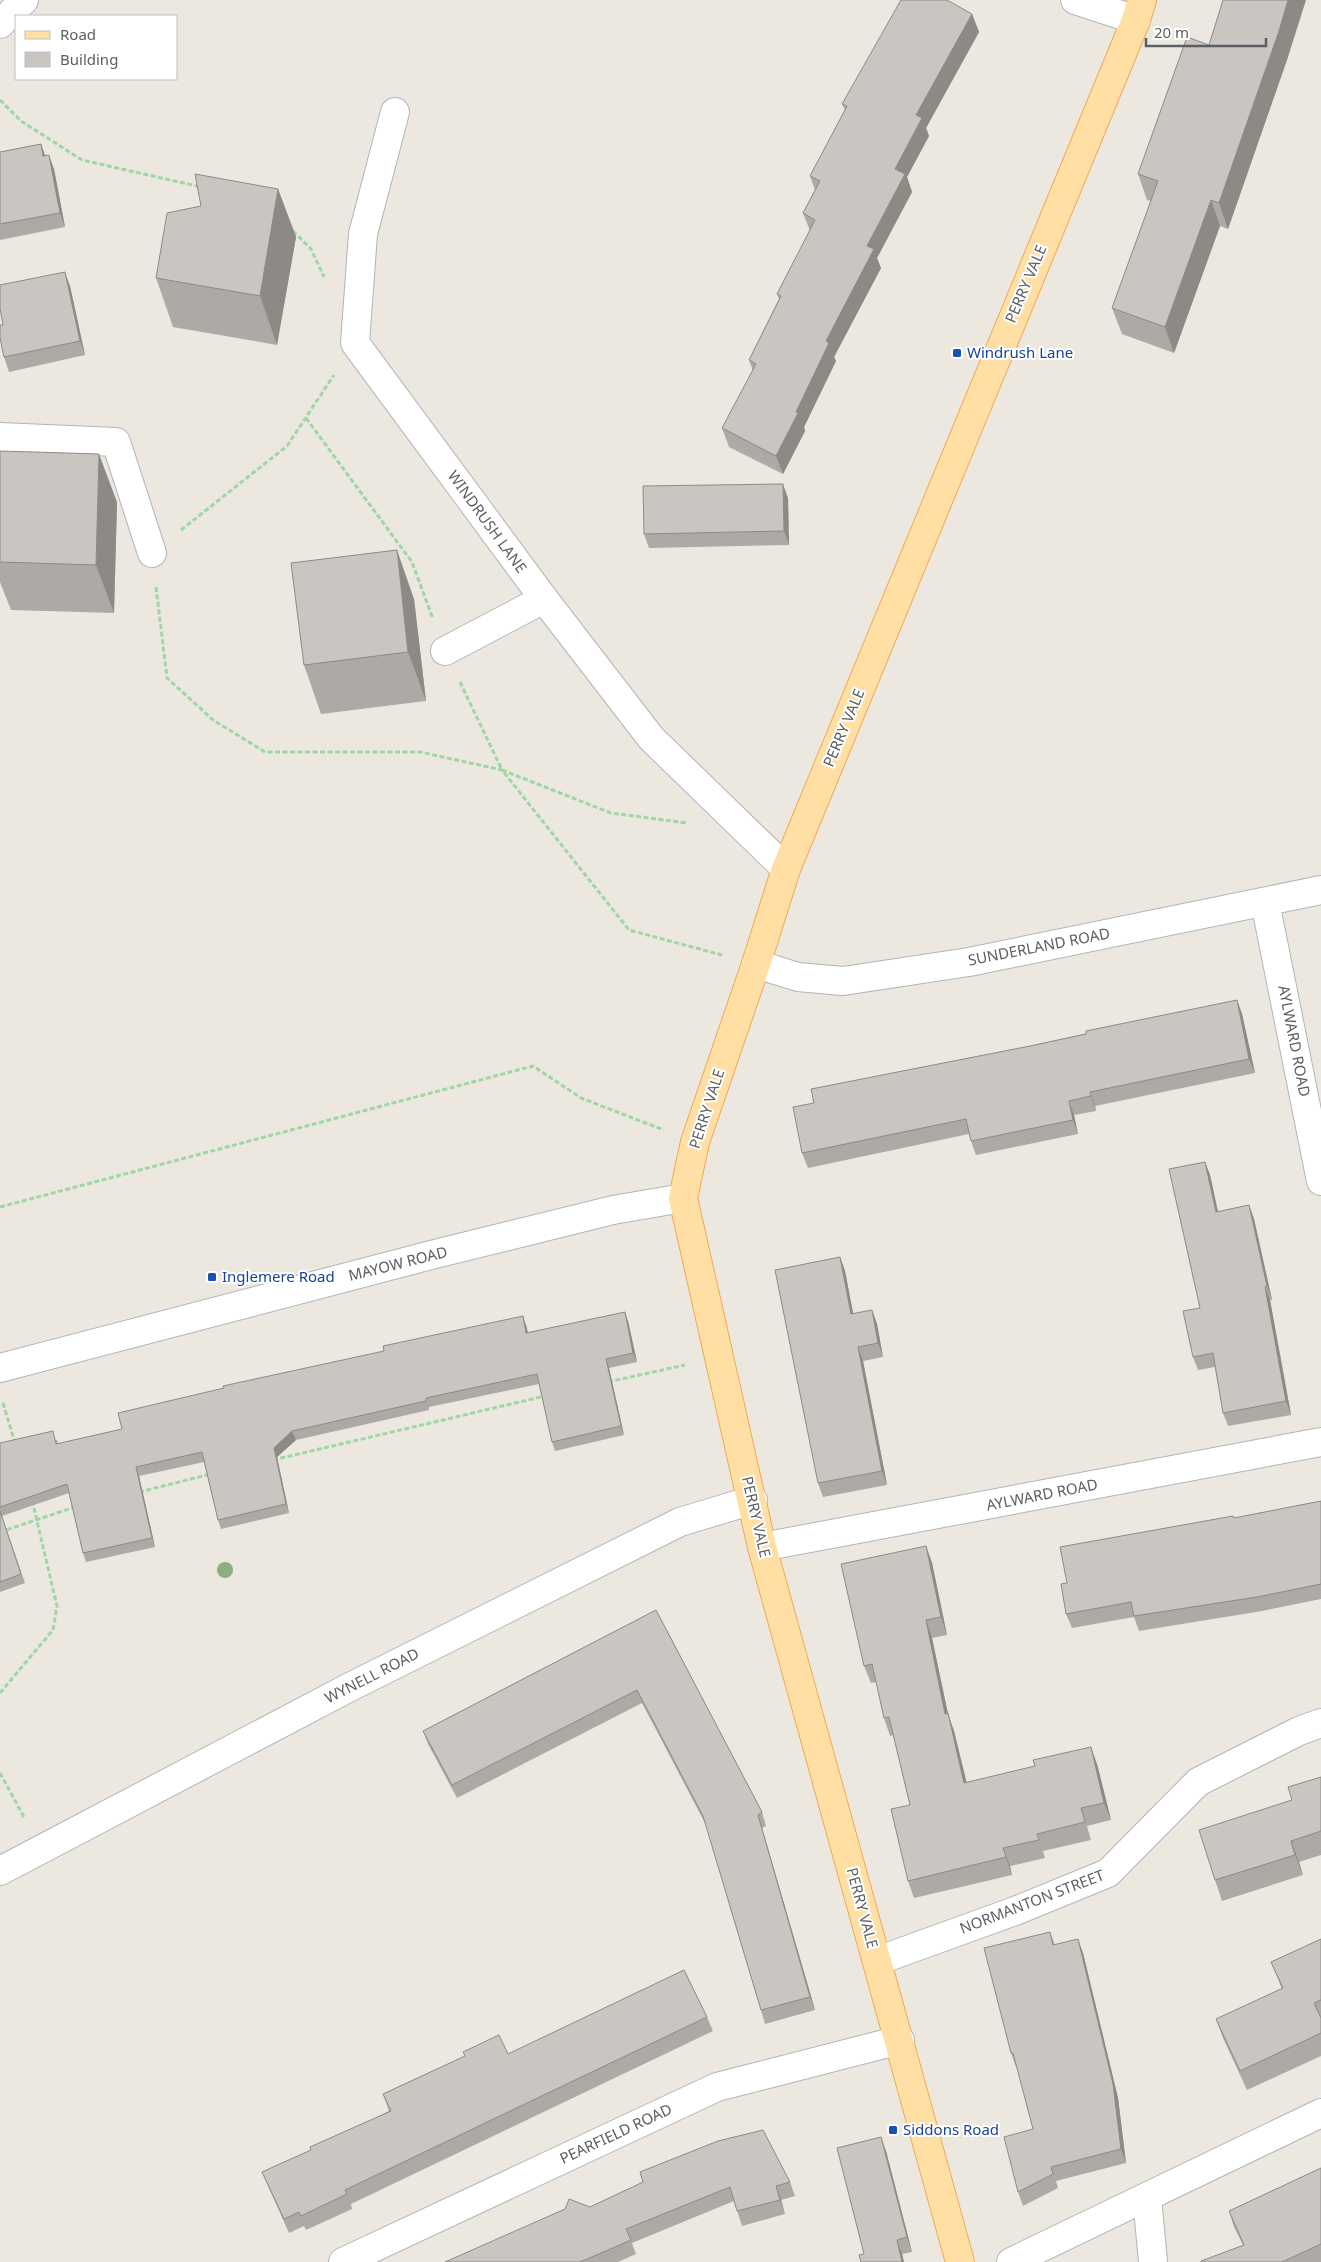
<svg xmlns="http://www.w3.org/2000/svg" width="1321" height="2262" viewBox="0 0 1321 2262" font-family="'Noto Sans',sans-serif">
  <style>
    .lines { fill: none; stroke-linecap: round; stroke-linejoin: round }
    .minor-casing { stroke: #b1b5b8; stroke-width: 30 }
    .major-casing { stroke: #f2a854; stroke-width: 30 }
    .path { stroke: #9fd7a4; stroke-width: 3; stroke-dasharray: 5 2.5; stroke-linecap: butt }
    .minor { stroke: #fff; stroke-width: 28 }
    .major { stroke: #ffdfa3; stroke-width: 28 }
    .tree { fill: #8caf80 }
    .wall { fill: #ada9a5 }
    .shaded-wall { fill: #8d8a86 }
    .building { fill: #c9c5c0; stroke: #8d8a86 }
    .transit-dot { fill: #1a4fb4; stroke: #fff; stroke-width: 2 }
    .labels { text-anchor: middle; stroke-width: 4; stroke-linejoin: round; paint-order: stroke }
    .street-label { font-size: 15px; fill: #595f62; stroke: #fff }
    .transit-label { font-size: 15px; fill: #164399; stroke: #fff; text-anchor: start }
  </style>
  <rect width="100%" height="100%" fill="#ece8e0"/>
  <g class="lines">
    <g class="minor-casing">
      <g id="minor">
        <path d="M 1075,0 L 1136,20"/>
        <path d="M 0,24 L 24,0"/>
        <path d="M 395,112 L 363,234 L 355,343 L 544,599 L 651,738 L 786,869"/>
        <path d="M 0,437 L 116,442 L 152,553"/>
        <path d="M 445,651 L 544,599"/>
        <path d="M 1265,902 L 1321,1181"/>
        <path d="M 756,964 L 798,977 L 843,981 L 969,962 L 1321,890"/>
        <path d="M 0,1368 L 435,1254 L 613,1210 L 683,1198"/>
        <path d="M 762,1547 L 1321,1442"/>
        <path d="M 0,1871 L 350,1687 L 680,1522 L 753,1500"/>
        <path d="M 877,1961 L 1015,1911 L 1108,1873 L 1198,1782 L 1299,1731 L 1321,1723"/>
        <path d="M 1147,2197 L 1153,2262"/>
        <path d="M 343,2262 L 717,2087 L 900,2040"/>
        <path d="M 1011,2262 L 1321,2113"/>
      </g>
    </g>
    <g class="major-casing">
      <path id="major" d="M 960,2262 L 762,1547 L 683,1198 L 695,1142 L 756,964 L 786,869 L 1136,20 L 1142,0"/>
    </g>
    <g class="path">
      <path d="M 0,100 L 21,121 L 82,160 L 201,187"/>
      <path d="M 293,231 L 311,249 L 324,277"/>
      <path d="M 306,418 L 412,562 L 433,619"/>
      <path d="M 181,530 L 287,446 L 334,375"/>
      <path d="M 156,587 L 167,678 L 213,720 L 265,752 L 420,752 L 502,770 L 629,930 L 722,955"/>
      <path d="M 460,682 L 502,770 L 611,813 L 687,823"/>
      <path d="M 0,1207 L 533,1066 L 581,1098 L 664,1130"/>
      <path d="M 608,1382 L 685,1365"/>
      <path d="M 3,1403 L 15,1443"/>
      <path d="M 273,1460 L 545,1396"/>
      <path d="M 139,1492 L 211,1474"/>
      <path d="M 0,1532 L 75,1507"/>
      <path d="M 0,1693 L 53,1630 L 57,1606 L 33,1504"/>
      <path d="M 0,1773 L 25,1819"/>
    </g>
    <use href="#minor" class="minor"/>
    <use href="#major" class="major"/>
  </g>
  <circle class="tree" cx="225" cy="1570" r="8"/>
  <g class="wall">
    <path d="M 972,14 L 979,32 L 926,128 L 929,136 L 907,177 L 912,192 L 877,258 L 881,268 L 834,357 L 836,361 L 804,427 L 805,431 L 783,474 L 729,447 L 722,428 L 753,371 L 749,360 L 779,299 L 777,294 L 810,231 L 803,213 L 815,190 L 810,176 L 845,110 L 842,104 Z"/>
    <path d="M 1209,45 L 1288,57 L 1228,229 L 1220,226 L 1174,353 L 1122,334 L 1112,308 L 1151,201 L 1147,200 L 1138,174 Z"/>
    <path d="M 41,144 L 45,156 L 54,169 L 65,227 L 0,240 L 0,152 Z"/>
    <path d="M 278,189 L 296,237 L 277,345 L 173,327 L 156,278 Z"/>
    <path d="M 70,286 L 85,355 L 9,372 L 4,357 Z"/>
    <path d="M 0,451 L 117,502 L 114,613 L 11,610 L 0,582 Z"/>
    <path d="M 788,498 L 789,545 L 649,548 L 644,534 Z"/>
    <path d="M 414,599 L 426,701 L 321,714 L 304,665 Z"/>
    <path d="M 1237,1000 L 1242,1014 L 1255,1073 L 1095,1106 L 1096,1111 L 1074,1115 L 1078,1134 L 976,1155 L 971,1141 L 969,1134 L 808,1168 L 802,1153 L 814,1103 L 1030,1046 Z"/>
    <path d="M 1205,1162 L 1210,1175 L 1218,1212 L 1249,1205 L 1254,1219 L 1272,1300 L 1270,1300 L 1291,1415 L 1228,1426 L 1223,1413 L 1215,1367 L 1198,1370 L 1193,1357 L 1200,1308 Z"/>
    <path d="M 840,1257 L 845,1271 L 853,1314 L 872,1310 L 877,1324 L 883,1357 L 863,1361 L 887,1485 L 823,1497 L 818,1483 Z"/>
    <path d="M 628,1321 L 637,1362 L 609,1368 L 624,1435 L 555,1451 L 552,1442 L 539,1384 L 429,1407 L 429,1410 L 296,1440 L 277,1457 L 289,1513 L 221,1529 L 218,1520 L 204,1462 L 139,1476 L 155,1547 L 86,1562 L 83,1553 L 69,1493 L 2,1516 L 25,1583 L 0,1592 L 0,1443 L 57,1440 L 58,1444 L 122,1429 L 526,1325 L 528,1333 Z"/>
    <path d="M 1321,1501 L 1321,1599 L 1262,1611 L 1139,1631 L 1134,1617 L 1072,1628 L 1066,1614 L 1067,1583 L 1234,1518 Z"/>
    <path d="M 926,1546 L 932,1563 L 947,1635 L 932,1638 L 948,1714 L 954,1731 L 966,1782 L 1097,1764 L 1111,1820 L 1087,1826 L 1091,1840 L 1043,1851 L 1045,1858 L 1010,1866 L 1012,1875 L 914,1898 L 908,1881 L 910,1805 L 893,1735 L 890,1736 L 884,1718 L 876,1682 L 871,1683 L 864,1666 Z"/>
    <path d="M 656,1610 L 762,1812 L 766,1826 L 762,1828 L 815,2010 L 765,2024 L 761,2010 L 706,1825 L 642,1703 L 457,1798 L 428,1744 L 423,1731 Z"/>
    <path d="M 1321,1777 L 1321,1855 L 1299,1862 L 1303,1875 L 1222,1901 L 1215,1880 L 1292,1800 Z"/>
    <path d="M 1050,1932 L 1055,1945 L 1083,1953 L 1118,2098 L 1126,2163 L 1056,2181 L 1058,2188 L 1023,2206 L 1018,2192 L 1033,2129 L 1017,2067 L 1016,2067 L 1011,2053 Z"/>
    <path d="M 1321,1939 L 1321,2056 L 1247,2090 L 1223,2038 L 1216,2019 L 1282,1989 L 1271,1962 Z"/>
    <path d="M 707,2017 L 713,2031 L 351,2204 L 352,2209 L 306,2230 L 304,2226 L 289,2233 L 268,2186 L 262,2172 L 311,2150 L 389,2111 L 383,2094 L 465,2056 L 463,2052 L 508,2054 Z"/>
    <path d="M 886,2151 L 912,2252 L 902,2254 L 904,2262 L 861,2262 L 864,2254 Z"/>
    <path d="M 1321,2168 L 1321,2262 L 1201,2262 L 1243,2245 L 1234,2227 L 1229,2211 Z"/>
    <path d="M 640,2172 L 790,2182 L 795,2196 L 781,2200 L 785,2214 L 742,2226 L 734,2201 L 632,2243 L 636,2254 L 618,2262 L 445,2262 L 590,2207 L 643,2182 Z"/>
  </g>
  <g class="shaded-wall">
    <path d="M 1288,0 L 1306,0 L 1288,57 L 1228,229 L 1219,203 Z"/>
    <path d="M 972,14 L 979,32 L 926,128 L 929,136 L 907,177 L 912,192 L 877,258 L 881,268 L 834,357 L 836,361 L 804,427 L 805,431 L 783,474 L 776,456 L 867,246 L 895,169 L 916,115 Z"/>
    <path d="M 41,144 L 46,158 L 43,156 Z"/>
    <path d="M 49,155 L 54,169 L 65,227 L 60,213 Z"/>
    <path d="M 278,189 L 296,237 L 277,345 L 260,296 Z"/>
    <path d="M 1211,200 L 1220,226 L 1174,353 L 1165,327 Z"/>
    <path d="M 65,272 L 70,286 L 85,355 L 80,341 Z"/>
    <path d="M 99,454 L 117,502 L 114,613 L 96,565 Z"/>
    <path d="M 783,484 L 788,498 L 789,545 L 784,531 Z"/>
    <path d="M 397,550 L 414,599 L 426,701 L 408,652 Z"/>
    <path d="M 1237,1000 L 1242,1014 L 1255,1073 L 1249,1059 Z"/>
    <path d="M 1090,1092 L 1095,1106 L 1096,1111 L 1091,1096 Z"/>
    <path d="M 1069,1101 L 1074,1115 L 1078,1134 L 1073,1120 Z"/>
    <path d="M 1205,1162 L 1210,1175 L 1221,1226 L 1216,1212 Z"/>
    <path d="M 1249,1205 L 1254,1219 L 1272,1300 L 1267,1286 Z"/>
    <path d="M 840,1257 L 845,1271 L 856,1328 L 851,1314 Z"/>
    <path d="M 1265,1287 L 1270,1300 L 1291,1415 L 1286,1401 Z"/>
    <path d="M 872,1310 L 877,1324 L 883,1357 L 878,1343 Z"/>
    <path d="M 625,1312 L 628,1321 L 637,1362 L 633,1353 Z"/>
    <path d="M 523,1316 L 526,1325 L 530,1342 L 526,1333 Z"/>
    <path d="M 858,1347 L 863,1361 L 887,1485 L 882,1471 Z"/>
    <path d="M 606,1359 L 609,1368 L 624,1435 L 621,1426 Z"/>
    <path d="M 292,1431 L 296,1440 L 277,1457 L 289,1513 L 286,1504 L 274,1448 Z"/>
    <path d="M 136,1467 L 139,1476 L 155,1547 L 152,1538 Z"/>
    <path d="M 926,1546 L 932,1563 L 947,1635 L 941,1617 Z"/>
    <path d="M 926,1620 L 932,1638 L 948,1714 L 954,1731 L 971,1800 L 964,1783 L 945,1714 Z"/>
    <path d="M 1091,1747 L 1097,1764 L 1111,1820 L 1104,1803 Z"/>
    <path d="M 758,1815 L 762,1828 L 815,2010 L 810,1997 Z"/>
    <path d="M 1291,1841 L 1299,1862 L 1303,1875 L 1295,1855 Z"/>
    <path d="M 1003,1848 L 1010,1866 L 1012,1875 Z"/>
    <path d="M 1078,1939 L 1083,1953 L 1118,2098 L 1126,2163 L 1121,2149 Z"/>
    <path d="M 881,2137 L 886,2151 L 912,2252 L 907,2237 Z"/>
    <path d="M 776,2186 L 781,2200 L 785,2214 L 780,2200 Z"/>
    <path d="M 897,2240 L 902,2254 L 904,2262 L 902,2262 Z"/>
  </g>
  <g class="building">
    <path d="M 901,0 L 947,0 L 972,14 L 916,115 L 922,118 L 895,169 L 905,174 L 867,246 L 874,249 L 826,341 L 829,343 L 796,412 L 798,413 L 776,456 L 722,428 L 756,364 L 749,360 L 781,296 L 777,294 L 815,220 L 803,213 L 820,181 L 810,176 L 847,106 L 842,104 Z"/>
    <path d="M 1223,0 L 1288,0 L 1279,31 L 1219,203 L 1211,200 L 1165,327 L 1112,308 L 1158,181 L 1138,174 L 1187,37 L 1209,45 Z"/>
    <path d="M 41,144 L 43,156 L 49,155 L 60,213 L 0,224 L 0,152 Z"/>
    <path d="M 195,174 L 278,189 L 260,296 L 156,278 L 167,213 L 201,206 Z"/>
    <path d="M 65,272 L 80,341 L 4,357 L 0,338 L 0,325 L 3,325 L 0,308 L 0,285 Z"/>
    <path d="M 0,451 L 99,454 L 96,565 L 0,562 Z"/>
    <path d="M 783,484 L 784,531 L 644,534 L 643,486 Z"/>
    <path d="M 397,550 L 408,652 L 304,665 L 291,563 Z"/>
    <path d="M 1237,1000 L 1249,1059 L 1090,1092 L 1091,1096 L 1069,1101 L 1073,1120 L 971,1141 L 966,1119 L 802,1153 L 793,1107 L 814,1103 L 811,1089 L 1030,1046 L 1086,1034 L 1086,1031 Z"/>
    <path d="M 1205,1162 L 1216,1212 L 1249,1205 L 1267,1286 L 1265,1287 L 1286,1401 L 1223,1413 L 1213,1353 L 1193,1357 L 1183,1311 L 1200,1308 L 1169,1169 Z"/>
    <path d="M 840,1257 L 851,1314 L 872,1310 L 878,1343 L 858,1347 L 882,1471 L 818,1483 L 775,1270 Z"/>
    <path d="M 625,1312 L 633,1353 L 606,1359 L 621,1426 L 552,1442 L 537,1374 L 426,1398 L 426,1401 L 292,1431 L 274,1448 L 286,1504 L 218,1520 L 202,1452 L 136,1467 L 152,1538 L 83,1553 L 67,1484 L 0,1507 L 0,1443 L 53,1431 L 56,1444 L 122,1429 L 118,1413 L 224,1388 L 223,1386 L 384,1351 L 383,1346 L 523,1316 L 526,1333 Z"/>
    <path d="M 1321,1501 L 1321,1584 L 1257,1597 L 1134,1616 L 1131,1602 L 1066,1614 L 1061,1584 L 1067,1583 L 1060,1547 L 1233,1516 L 1234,1518 Z"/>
    <path d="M 0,1511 L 21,1574 L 0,1582 Z"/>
    <path d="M 926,1546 L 941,1617 L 926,1620 L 945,1714 L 948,1713 L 964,1783 L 1035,1766 L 1033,1760 L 1091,1747 L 1104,1803 L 1081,1808 L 1085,1822 L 1037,1834 L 1039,1840 L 1003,1848 L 1006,1857 L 908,1881 L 891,1809 L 910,1805 L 889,1717 L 884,1718 L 872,1664 L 864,1666 L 841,1564 Z"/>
    <path d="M 656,1610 L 762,1812 L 758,1815 L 810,1997 L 761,2010 L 703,1816 L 637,1690 L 452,1785 L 423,1731 Z"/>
    <path d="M 1321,1777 L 1321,1831 L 1291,1841 L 1295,1855 L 1215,1880 L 1199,1830 L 1292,1800 L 1288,1787 Z"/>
    <path d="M 1050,1932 L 1053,1945 L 1078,1939 L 1113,2084 L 1121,2149 L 1051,2167 L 1053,2174 L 1018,2192 L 1004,2137 L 1033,2129 L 1013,2053 L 1011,2053 L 984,1948 Z"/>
    <path d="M 1321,1939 L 1321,2000 L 1314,2003 L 1321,2018 L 1321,2033 L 1240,2071 L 1216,2019 L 1283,1988 L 1271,1962 Z"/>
    <path d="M 684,1970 L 707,2017 L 345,2190 L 347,2194 L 301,2216 L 299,2212 L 284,2219 L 262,2172 L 311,2150 L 310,2147 L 391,2111 L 383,2094 L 465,2056 L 463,2052 L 499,2035 L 508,2054 Z"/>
    <path d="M 763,2130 L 790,2182 L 776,2186 L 780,2200 L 737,2211 L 730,2187 L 626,2229 L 631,2240 L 580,2262 L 445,2262 L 565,2209 L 569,2199 L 590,2207 L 643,2182 L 640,2172 L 718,2141 Z"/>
    <path d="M 881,2137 L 907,2237 L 897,2240 L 902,2262 L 861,2262 L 859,2255 L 864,2254 L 837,2148 Z"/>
    <path d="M 1321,2168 L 1321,2244 L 1282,2262 L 1201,2262 L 1201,2261 L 1244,2245 L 1229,2211 Z"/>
  </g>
  <g class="transit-dot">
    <rect x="952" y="348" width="10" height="10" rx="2.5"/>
    <rect x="207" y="1272" width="10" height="10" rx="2.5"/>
    <rect x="888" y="2125" width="10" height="10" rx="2.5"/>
  </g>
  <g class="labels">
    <g class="street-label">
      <text transform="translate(1026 284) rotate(-67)" y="5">PERRY VALE</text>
      <text transform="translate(487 522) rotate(54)" y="5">WINDRUSH LANE</text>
      <text transform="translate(844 728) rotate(-67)" y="5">PERRY VALE</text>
      <text transform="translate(1039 947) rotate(-11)" y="5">SUNDERLAND ROAD</text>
      <text transform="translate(1294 1041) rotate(79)" y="5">AYLWARD ROAD</text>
      <text transform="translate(707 1109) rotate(-72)" y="5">PERRY VALE</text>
      <text transform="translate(398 1264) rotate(-14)" y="5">MAYOW ROAD</text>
      <text transform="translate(1042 1495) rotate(-11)" y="5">AYLWARD ROAD</text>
      <text transform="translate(756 1517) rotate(77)" y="5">PERRY VALE</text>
      <text transform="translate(372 1676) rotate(-27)" y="5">WYNELL ROAD</text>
      <text transform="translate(1032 1902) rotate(-21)" y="5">NORMANTON STREET</text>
      <text transform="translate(862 1908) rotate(75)" y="5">PERRY VALE</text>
      <text transform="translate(616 2134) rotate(-25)" y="5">PEARFIELD ROAD</text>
    </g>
    <g class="transit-label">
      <text x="967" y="358">Windrush Lane</text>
      <text x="222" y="1282">Inglemere Road</text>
      <text x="903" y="2135">Siddons Road</text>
    </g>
  </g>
  <rect x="15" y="15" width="162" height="65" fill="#ffffff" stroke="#bdbfc0"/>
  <rect x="25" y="31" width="25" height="8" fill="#ffdfa3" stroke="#bdbfc0"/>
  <text x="60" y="40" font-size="15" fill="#595f62">Road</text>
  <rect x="25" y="52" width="25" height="15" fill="#c9c5c0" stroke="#bdbfc0"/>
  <text x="60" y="65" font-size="15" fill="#595f62">Building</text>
  <path d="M1146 38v8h120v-8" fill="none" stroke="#595f62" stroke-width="2.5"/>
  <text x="1154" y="38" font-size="15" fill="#595f62" stroke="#ffffff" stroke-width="4" paint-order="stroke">20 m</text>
</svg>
